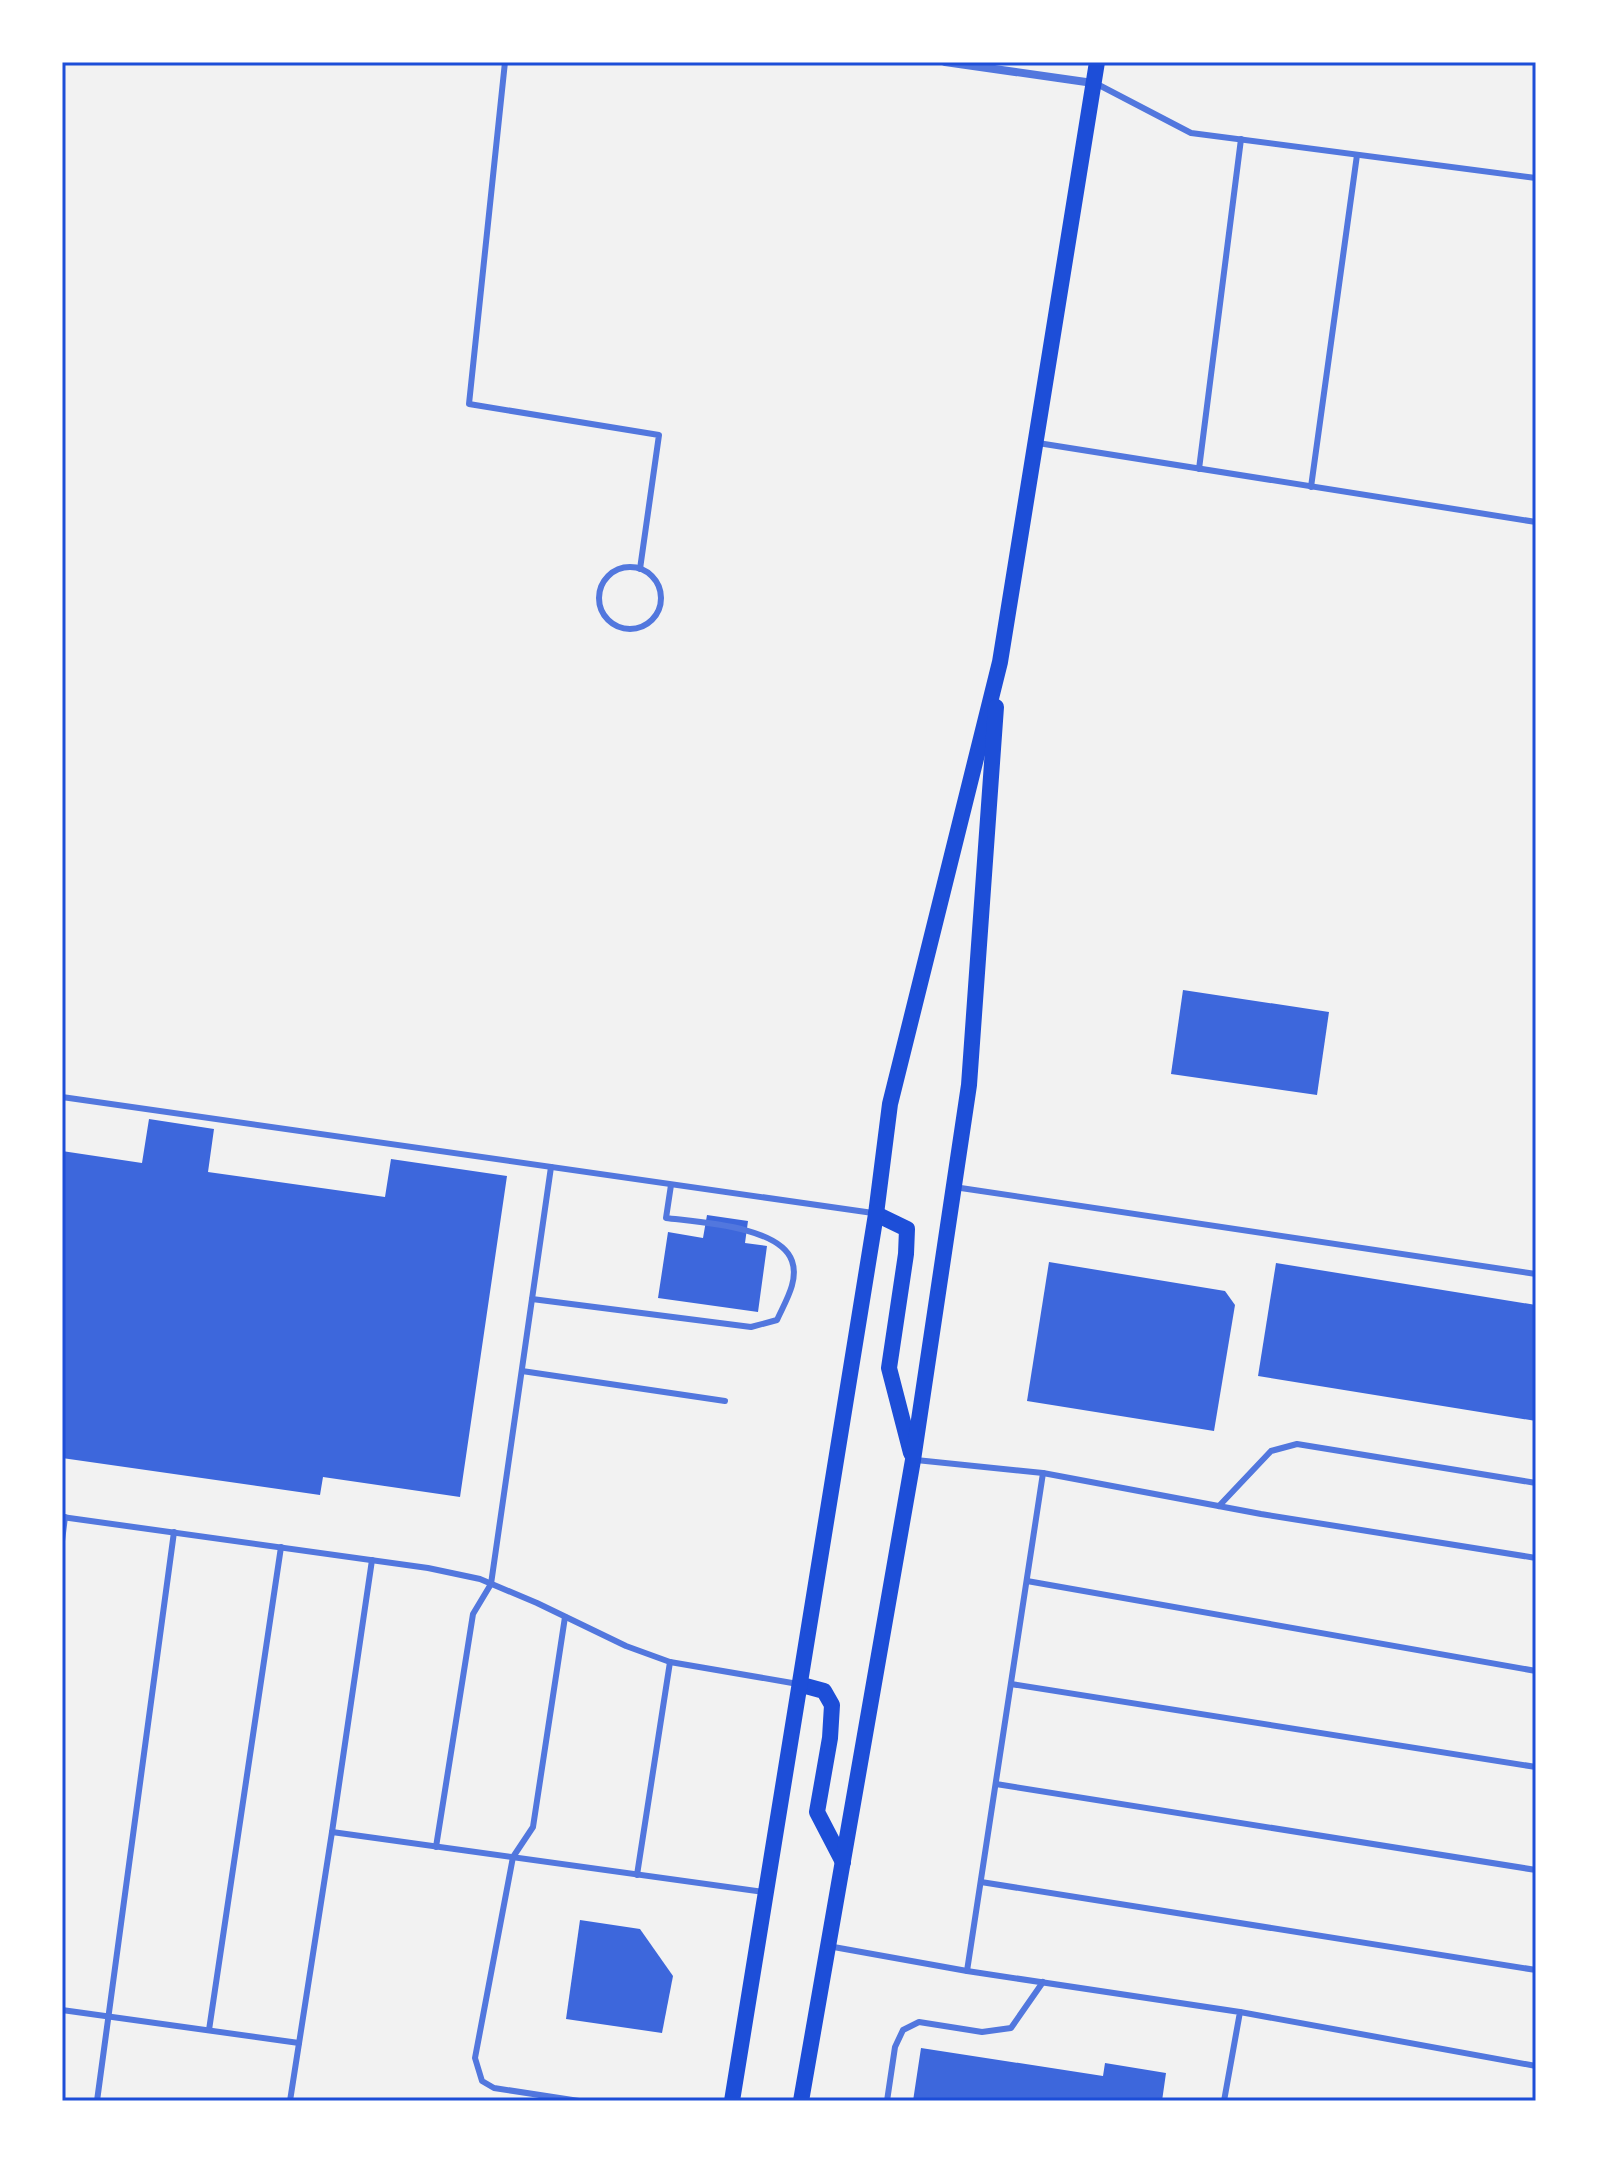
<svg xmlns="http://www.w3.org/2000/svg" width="1598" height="2163" viewBox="0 0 1598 2163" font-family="'DejaVu Sans',sans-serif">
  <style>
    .building { fill: #3d67dc }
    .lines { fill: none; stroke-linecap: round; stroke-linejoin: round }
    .service { stroke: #5277de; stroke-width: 6 }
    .minor { stroke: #5277de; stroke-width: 8 }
    .secondary { stroke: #1d4ed8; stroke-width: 16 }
    .neatline { fill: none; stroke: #1d4ed8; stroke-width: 3 }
  </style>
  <rect width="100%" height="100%" fill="#f2f2f2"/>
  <g class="building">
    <path d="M 1183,990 L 1329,1012 L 1317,1095 L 1171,1074 Z"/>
    <path d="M 149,1119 L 214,1129 L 208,1172 L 385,1197 L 391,1159 L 507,1176 L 460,1497 L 323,1477 L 320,1495 L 62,1458 L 62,1151 L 142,1163 Z"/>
    <path d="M 707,1215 L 748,1221 L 745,1243 L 767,1246 L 758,1312 L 658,1298 L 668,1232 L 703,1238 Z"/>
    <path d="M 1049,1262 L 1225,1291 L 1235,1305 L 1214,1431 L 1027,1401 Z"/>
    <path d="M 1276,1263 L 1536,1305 L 1536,1421 L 1258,1376 Z"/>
    <path d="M 580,1920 L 640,1929 L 673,1976 L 662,2033 L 566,2019 Z"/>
    <path d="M 921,2048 L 1103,2076 L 1105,2063 L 1166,2073 L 1162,2101 L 913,2101 Z"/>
  </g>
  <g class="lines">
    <g class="service">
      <path d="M 505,62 L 469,404 L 659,435 L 640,569"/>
      <path d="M 1097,84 L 1191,133 L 1536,178"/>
      <path d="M 1038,443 L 1536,522"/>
      <path d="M 1199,469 L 1241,139"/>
      <path d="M 1311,487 L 1357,155"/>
      <circle cx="630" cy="598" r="31"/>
      <path d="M 62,1097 L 873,1213"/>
      <path d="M 954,1187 L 1536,1274"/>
      <path d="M 532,1299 L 751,1327 L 777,1320 C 785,1302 799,1281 792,1261 C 780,1226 697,1222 666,1218 L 671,1185"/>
      <path d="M 522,1371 L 725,1401"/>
      <path d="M 1043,1473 L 1261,1514 L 1536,1558"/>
      <path d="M 1219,1506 L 1271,1451 L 1297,1444 L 1536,1483"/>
      <path d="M 62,1517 L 428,1568 L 480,1579 L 537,1603 L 626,1646 L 670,1662 L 798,1684"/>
      <path d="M 62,1541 L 65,1517"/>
      <path d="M 1027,1581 L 1536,1671"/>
      <path d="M 565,1617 L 533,1827 L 513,1857 L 475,2058 L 482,2081 L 494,2088 L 579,2101"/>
      <path d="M 1011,1684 L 1536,1767"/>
      <path d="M 996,1784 L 1536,1870"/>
      <path d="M 332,1832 L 372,1560"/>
      <path d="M 436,1847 L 473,1614 L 491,1584 L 551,1167"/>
      <path d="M 637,1875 L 670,1662"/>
      <path d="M 981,1882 L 1536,1970"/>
      <path d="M 828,1946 L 967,1971 L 1043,1473 L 916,1460"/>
      <path d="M 967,1971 L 1240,2012 L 1224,2101"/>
      <path d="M 62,2010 L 299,2043"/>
      <path d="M 1240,2012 L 1536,2066"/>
      <path d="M 209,2030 L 281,1547"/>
      <path d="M 97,2101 L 174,1532"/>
      <path d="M 290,2101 L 332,1832 L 764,1892"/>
      <path d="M 887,2101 L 895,2047 L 903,2030 L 919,2022 L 982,2032 L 1011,2028 L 1043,1982"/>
    </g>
    <path class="minor" d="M 945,62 L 1093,83"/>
    <g class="secondary">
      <path d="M 876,1214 L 907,1229 L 906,1254 L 889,1368 L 911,1453"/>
      <path d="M 802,1685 L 824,1691 L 832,1705 L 830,1738 L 817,1812 L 843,1862"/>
      <path d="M 732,2101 L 876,1214 L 890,1104 L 1000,662 L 1097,62"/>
      <path d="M 801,2101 L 913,1460 L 969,1085 L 996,707"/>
    </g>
  </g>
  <rect width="1598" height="2163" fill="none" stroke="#ffffff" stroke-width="128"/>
  <rect x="64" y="64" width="1470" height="2035" class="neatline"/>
</svg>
